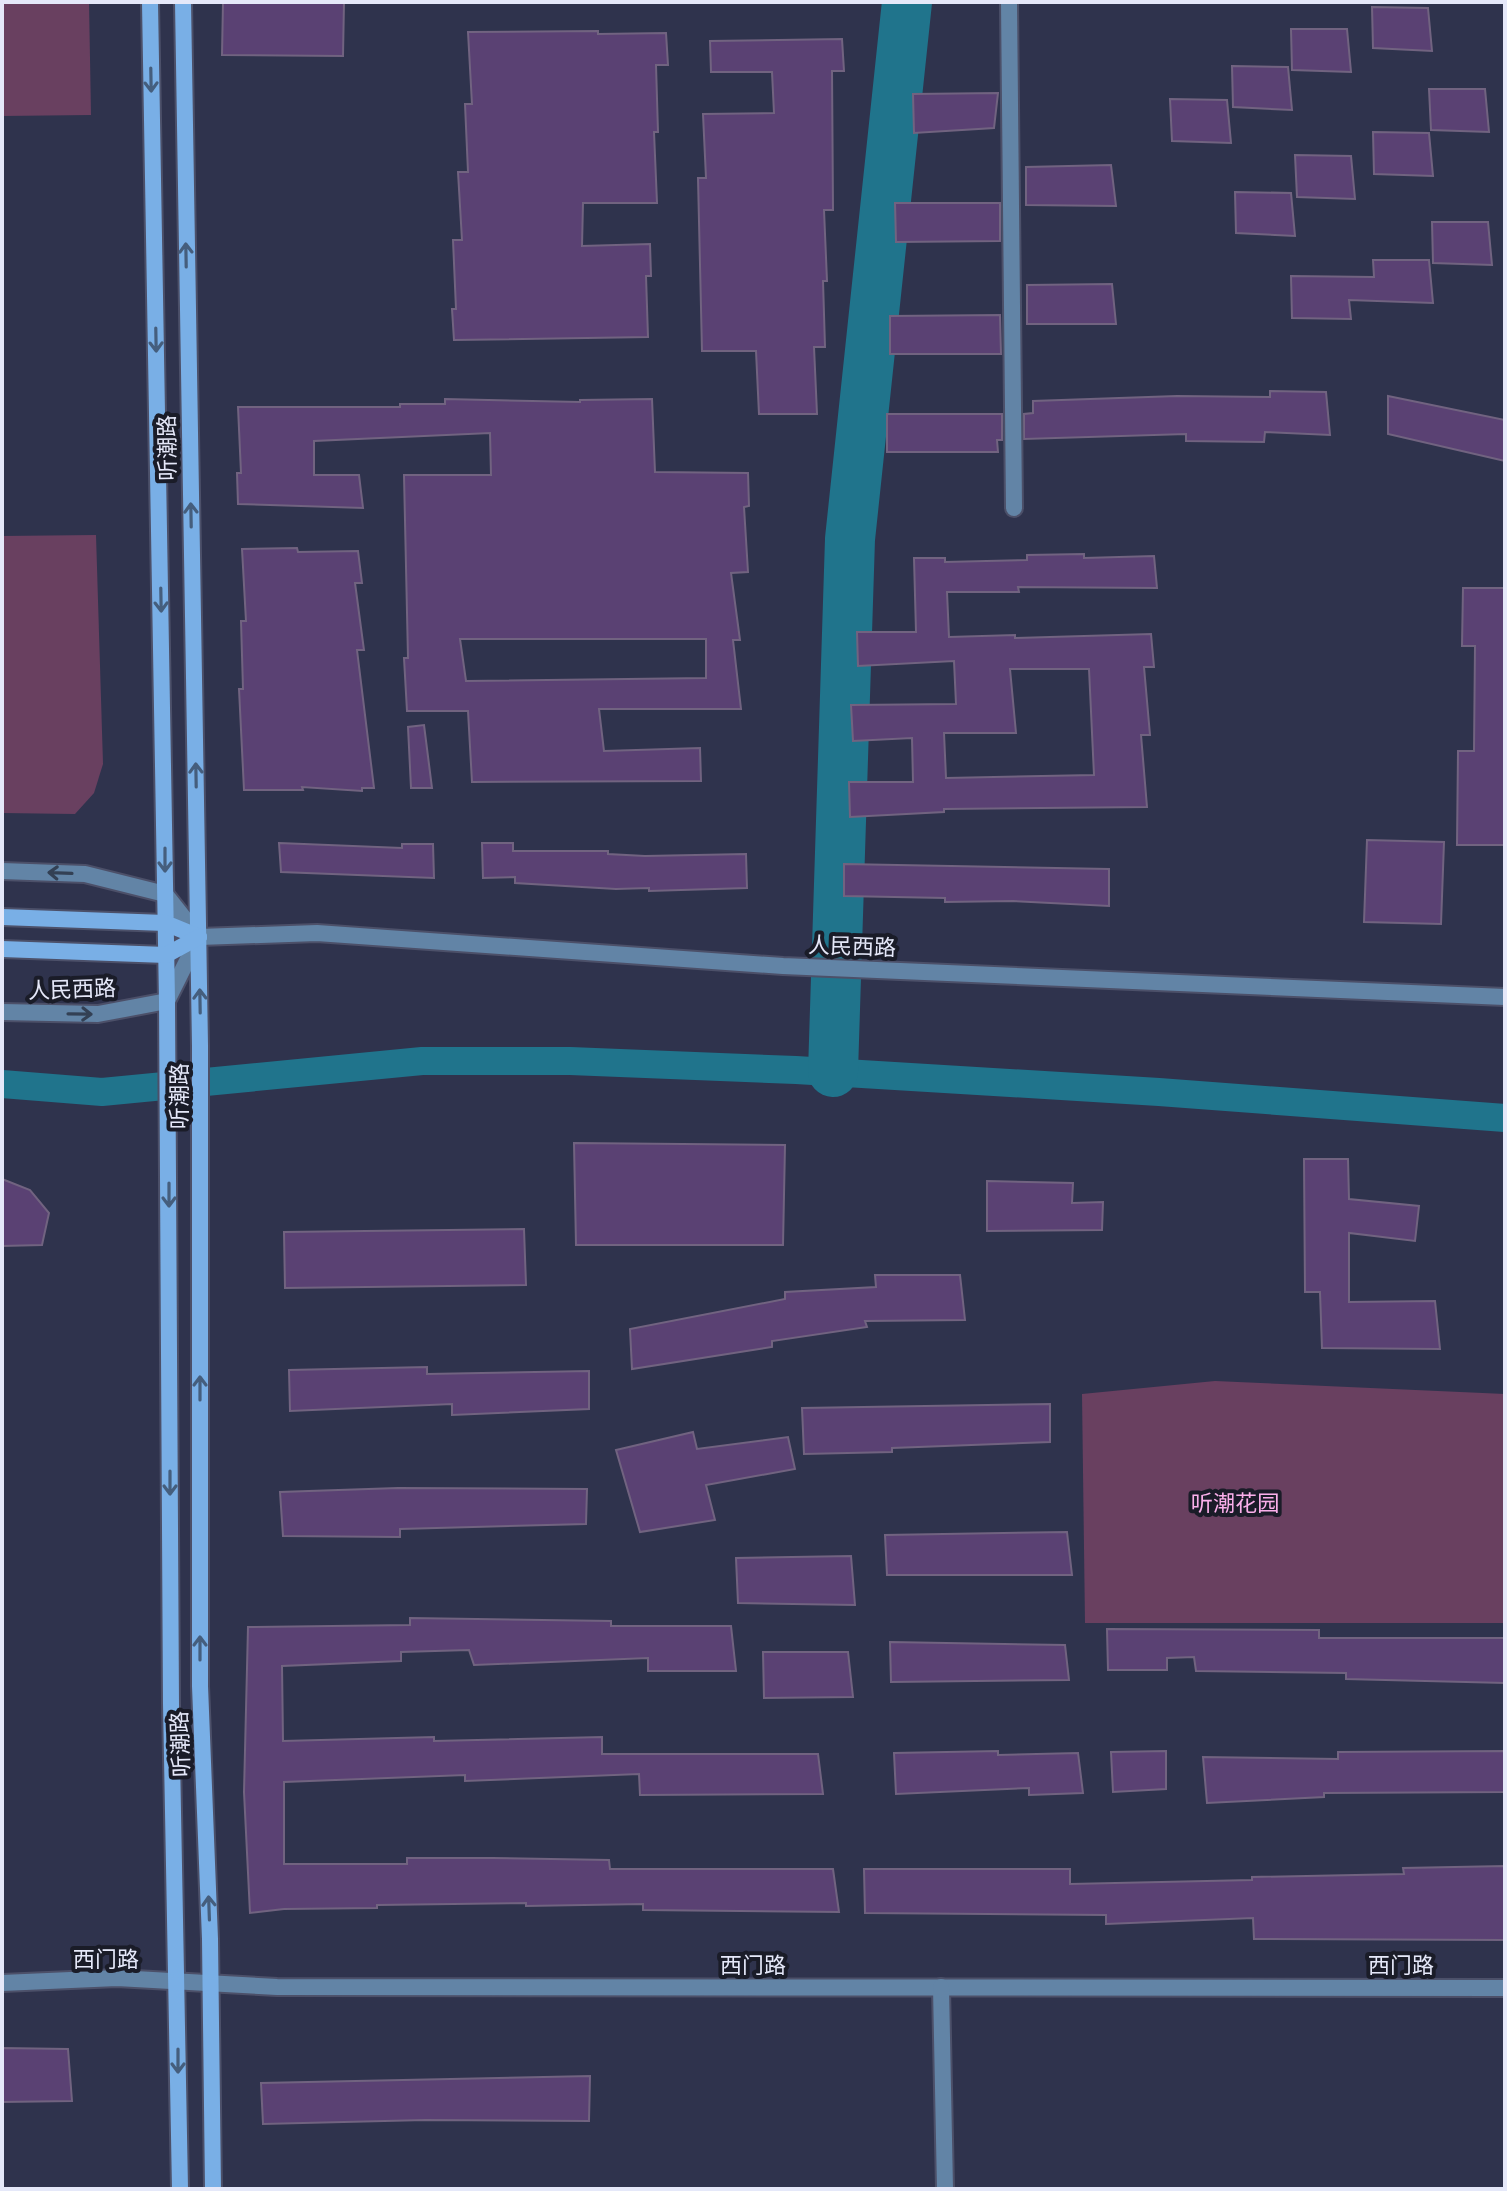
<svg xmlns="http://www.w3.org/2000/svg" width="1507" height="2191" viewBox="0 0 1507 2191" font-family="'Fira Sans Condensed','Noto Sans SC',sans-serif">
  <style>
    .green { fill: #694060 }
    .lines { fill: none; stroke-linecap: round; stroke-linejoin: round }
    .canal { stroke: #20748c; stroke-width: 28 }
    .river { stroke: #20748c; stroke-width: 50 }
    .building { fill: #5a4173; stroke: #716380; stroke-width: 2; fill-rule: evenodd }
    .minor-casing { stroke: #4c5069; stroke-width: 20 }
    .tertiary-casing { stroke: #4c5069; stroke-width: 20 }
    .secondary-casing { stroke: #4c5069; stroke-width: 20 }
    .minor { stroke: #6284a6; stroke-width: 16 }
    .tertiary { stroke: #6284a6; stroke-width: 16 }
    .secondary { stroke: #79afe6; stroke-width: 16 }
    .oneway { stroke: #455e7d }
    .oneway2 { stroke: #334054 }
    .labels { text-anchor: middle; stroke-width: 8; stroke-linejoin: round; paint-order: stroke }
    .street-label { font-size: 22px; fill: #e5e8f9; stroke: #1a1c28 }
    .park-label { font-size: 22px; fill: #fbb0eb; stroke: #1a1c28 }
  </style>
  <rect width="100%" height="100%" fill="#2f334d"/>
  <g class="green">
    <path d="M 2,2 L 89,2 L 91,115 L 2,116 Z"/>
    <path d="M 96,535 L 103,764 L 94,793 L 75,814 L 2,813 L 2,536 Z"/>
    <path d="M 1215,1381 L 1505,1394 L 1505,1623 L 1085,1623 L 1082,1394 Z"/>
  </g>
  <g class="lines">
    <path class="canal" d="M 2,1084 L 102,1092 L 422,1061 L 570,1061 L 796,1070 L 1159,1092 L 1505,1118"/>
    <path class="river" d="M 833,1072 L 850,539 L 907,2"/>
  </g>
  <g class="building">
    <path d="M 223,2 L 344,2 L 343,56 L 222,55 Z"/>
    <path d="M 1372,7 L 1428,8 L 1432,51 L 1373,48 Z"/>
    <path d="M 1291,29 L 1347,29 L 1351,72 L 1292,70 Z"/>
    <path d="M 598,31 L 598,34 L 666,33 L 668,65 L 656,65 L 658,132 L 654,132 L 657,203 L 583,203 L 582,246 L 650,244 L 651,276 L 646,276 L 648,337 L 454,340 L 452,309 L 456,309 L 453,240 L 462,240 L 458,172 L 468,172 L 465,104 L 472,104 L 468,32 Z"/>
    <path d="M 842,39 L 844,71 L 832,71 L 833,210 L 824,210 L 827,281 L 823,281 L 825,347 L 814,347 L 817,414 L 759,414 L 756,351 L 702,351 L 698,178 L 706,178 L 703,114 L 774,113 L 772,72 L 711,72 L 710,41 Z"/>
    <path d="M 1232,66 L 1288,67 L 1292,110 L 1233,107 Z"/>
    <path d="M 1429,89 L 1485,89 L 1489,132 L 1431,130 Z"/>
    <path d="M 998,93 L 994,128 L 914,133 L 913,94 Z"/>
    <path d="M 1170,99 L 1227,100 L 1231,143 L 1172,141 Z"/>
    <path d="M 1373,132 L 1429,133 L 1433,176 L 1374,174 Z"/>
    <path d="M 1295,155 L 1351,156 L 1355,199 L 1297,197 Z"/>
    <path d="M 1111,165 L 1116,206 L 1026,205 L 1026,167 Z"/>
    <path d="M 1235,192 L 1291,193 L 1295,236 L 1236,233 Z"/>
    <path d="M 895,203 L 1000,203 L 1000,241 L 896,242 Z"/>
    <path d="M 1432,222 L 1488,222 L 1492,265 L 1433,263 Z"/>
    <path d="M 1373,260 L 1429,260 L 1433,303 L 1349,300 L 1351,319 L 1292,318 L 1291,276 L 1374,277 Z"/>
    <path d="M 1112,284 L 1116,324 L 1027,324 L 1027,285 Z"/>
    <path d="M 1000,315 L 1001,354 L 890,354 L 890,316 Z"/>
    <path d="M 1270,391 L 1326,392 L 1330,435 L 1265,432 L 1264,442 L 1186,441 L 1186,434 L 1024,439 L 1024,414 L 1033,413 L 1033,401 L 1177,396 L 1270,397 Z"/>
    <path d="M 1388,396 L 1505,420 L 1505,461 L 1388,434 Z"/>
    <path d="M 445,399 L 580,402 L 580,400 L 652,399 L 655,472 L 748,473 L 749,506 L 744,507 L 748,572 L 731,573 L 740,640 L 733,640 L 741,709 L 599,709 L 604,751 L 700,748 L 701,781 L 472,782 L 468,711 L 407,711 L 404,658 L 408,658 L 404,475 L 491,475 L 490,433 L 314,441 L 314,475 L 359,475 L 363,508 L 238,504 L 237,473 L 241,473 L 238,407 L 400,407 L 400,404 L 445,404 ZM 460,639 L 706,639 L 706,678 L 466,681 Z"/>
    <path d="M 887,414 L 1002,414 L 1002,440 L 997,440 L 998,452 L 887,452 Z"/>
    <path d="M 297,548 L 298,552 L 358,551 L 362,583 L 355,583 L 364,650 L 357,650 L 374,788 L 362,788 L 362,791 L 302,787 L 303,790 L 244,790 L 239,689 L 243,689 L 241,621 L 246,621 L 242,549 Z"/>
    <path d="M 1084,554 L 1084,558 L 1154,556 L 1157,588 L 1018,587 L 1019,592 L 947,592 L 949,637 L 1015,635 L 1015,638 L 1151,634 L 1154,667 L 1144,667 L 1150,735 L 1141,735 L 1147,807 L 944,809 L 944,812 L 850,817 L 849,782 L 913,782 L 912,738 L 853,741 L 851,705 L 956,704 L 954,661 L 858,666 L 857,632 L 916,632 L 914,558 L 945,558 L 945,562 L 1027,560 L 1027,555 ZM 1010,669 L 1089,669 L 1094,775 L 946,778 L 944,733 L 1016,733 Z"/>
    <path d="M 1463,588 L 1505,588 L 1505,845 L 1457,845 L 1458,751 L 1474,751 L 1475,646 L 1462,646 Z"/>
    <path d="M 424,725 L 432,788 L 411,788 L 408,727 Z"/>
    <path d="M 1367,840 L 1444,842 L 1441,924 L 1364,922 Z"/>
    <path d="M 279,843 L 402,848 L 402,844 L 433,844 L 434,878 L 281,872 Z"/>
    <path d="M 482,843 L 513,843 L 513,851 L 608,851 L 608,854 L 645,856 L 746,854 L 747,888 L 649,891 L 649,888 L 616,889 L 515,883 L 515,877 L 483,878 Z"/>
    <path d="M 844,864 L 1109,869 L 1109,906 L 1013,901 L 945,902 L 945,898 L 844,896 Z"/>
    <path d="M 574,1143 L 785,1145 L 783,1245 L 576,1245 Z"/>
    <path d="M 1304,1159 L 1348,1159 L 1349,1199 L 1419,1206 L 1415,1241 L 1349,1233 L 1349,1302 L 1435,1301 L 1440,1349 L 1322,1348 L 1320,1292 L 1305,1292 Z"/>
    <path d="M 2,1179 L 30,1190 L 49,1213 L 42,1245 L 2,1246 Z"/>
    <path d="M 987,1181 L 1073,1183 L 1072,1203 L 1103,1202 L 1102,1230 L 987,1231 Z"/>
    <path d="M 524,1229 L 526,1285 L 285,1288 L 284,1232 Z"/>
    <path d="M 875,1275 L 960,1275 L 965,1320 L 865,1321 L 867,1327 L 772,1341 L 772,1347 L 632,1369 L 630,1329 L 785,1299 L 785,1292 L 876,1287 Z"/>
    <path d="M 427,1367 L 427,1374 L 589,1371 L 589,1409 L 452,1415 L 452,1404 L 290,1411 L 289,1370 Z"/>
    <path d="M 1050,1404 L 1050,1442 L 892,1448 L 892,1452 L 804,1454 L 802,1408 Z"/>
    <path d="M 693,1432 L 697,1449 L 788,1437 L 795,1469 L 706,1485 L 715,1520 L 640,1532 L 616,1450 Z"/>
    <path d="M 398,1488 L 587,1489 L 586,1524 L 400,1529 L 400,1537 L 283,1536 L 280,1492 Z"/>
    <path d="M 1067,1532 L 1072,1575 L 887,1575 L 885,1535 Z"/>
    <path d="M 851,1556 L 855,1605 L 738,1603 L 736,1558 Z"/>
    <path d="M 410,1618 L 611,1621 L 611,1626 L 731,1626 L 736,1671 L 648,1671 L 648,1658 L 474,1665 L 469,1650 L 401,1652 L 401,1661 L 282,1666 L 283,1741 L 434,1737 L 434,1741 L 602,1737 L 602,1754 L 818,1754 L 823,1794 L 640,1795 L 639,1774 L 465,1781 L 465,1775 L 284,1782 L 284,1864 L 407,1864 L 407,1858 L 492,1858 L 609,1860 L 610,1869 L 833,1869 L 839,1912 L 643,1910 L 643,1904 L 526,1906 L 526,1903 L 377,1905 L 377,1908 L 284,1909 L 250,1913 L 244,1792 L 248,1627 L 410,1625 Z"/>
    <path d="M 1107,1629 L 1319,1630 L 1319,1638 L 1505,1638 L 1505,1683 L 1346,1679 L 1346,1673 L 1196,1671 L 1194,1657 L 1167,1658 L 1167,1670 L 1108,1670 Z"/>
    <path d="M 890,1642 L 1065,1645 L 1069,1680 L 891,1682 Z"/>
    <path d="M 763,1652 L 848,1652 L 853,1697 L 764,1698 Z"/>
    <path d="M 998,1751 L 998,1755 L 1078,1753 L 1083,1793 L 1029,1795 L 1029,1788 L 896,1794 L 894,1753 Z"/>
    <path d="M 1166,1751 L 1166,1789 L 1113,1792 L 1111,1752 Z"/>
    <path d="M 1505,1751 L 1505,1792 L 1324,1793 L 1324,1797 L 1207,1803 L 1203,1757 L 1338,1759 L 1338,1752 Z"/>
    <path d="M 1505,1866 L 1505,1940 L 1254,1939 L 1253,1918 L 1106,1924 L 1106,1915 L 865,1913 L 864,1869 L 1070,1869 L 1070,1884 L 1252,1880 L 1252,1877 L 1404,1874 L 1403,1868 Z"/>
    <path d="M 2,2048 L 68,2049 L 72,2101 L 2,2102 Z"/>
    <path d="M 590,2076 L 589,2121 L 425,2120 L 263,2124 L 261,2083 Z"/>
  </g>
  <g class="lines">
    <g class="minor-casing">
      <g id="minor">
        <path d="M 1009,2 L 1014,508"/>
        <path d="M 2,1983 L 117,1978 L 277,1987 L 1505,1988"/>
        <path d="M 941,1987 L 945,2189"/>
      </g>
    </g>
    <g class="tertiary-casing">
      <g id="tertiary">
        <path d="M 2,871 L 85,874 L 165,894 L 199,937"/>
        <path d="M 199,937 L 317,933 L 783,966 L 1505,997"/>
        <path d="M 2,1012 L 98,1014 L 167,1001 L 199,937"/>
      </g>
    </g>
    <g class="secondary-casing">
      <g id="secondary">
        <path d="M 150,2 L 167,1001 L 171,1704 L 180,2189"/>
        <path d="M 183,2 L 200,1046 L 200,1686 L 210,1939 L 213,2189"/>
        <path d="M 2,917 L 165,923 L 199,937"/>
        <path d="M 2,949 L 166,955 L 199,937"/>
      </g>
    </g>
    <use href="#minor" class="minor"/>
    <use href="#tertiary" class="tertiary"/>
    <use href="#secondary" class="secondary"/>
  </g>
  <defs><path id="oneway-shaft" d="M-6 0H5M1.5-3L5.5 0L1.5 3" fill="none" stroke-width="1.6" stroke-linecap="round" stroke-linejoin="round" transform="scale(2)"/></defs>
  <g class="oneway">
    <use href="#oneway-shaft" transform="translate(151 80) rotate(89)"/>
    <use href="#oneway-shaft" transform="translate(186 255) rotate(-91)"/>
    <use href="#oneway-shaft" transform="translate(156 340) rotate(89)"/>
    <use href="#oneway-shaft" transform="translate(191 515) rotate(-91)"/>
    <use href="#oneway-shaft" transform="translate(161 600) rotate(89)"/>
    <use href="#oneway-shaft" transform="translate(196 775) rotate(-91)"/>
    <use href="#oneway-shaft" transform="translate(165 860) rotate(90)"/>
    <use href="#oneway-shaft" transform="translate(200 1001) rotate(-91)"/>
    <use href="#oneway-shaft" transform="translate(169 1195) rotate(90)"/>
    <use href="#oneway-shaft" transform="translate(200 1388) rotate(-90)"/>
    <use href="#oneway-shaft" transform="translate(170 1483) rotate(90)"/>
    <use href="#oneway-shaft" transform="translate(200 1648) rotate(-90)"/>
    <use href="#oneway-shaft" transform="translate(209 1908) rotate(-92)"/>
    <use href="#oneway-shaft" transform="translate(178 2061) rotate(90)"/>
  </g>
  <g class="oneway2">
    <use href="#oneway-shaft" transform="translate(60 873) rotate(-178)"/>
    <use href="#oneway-shaft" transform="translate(80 1014) rotate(1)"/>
  </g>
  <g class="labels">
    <g class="street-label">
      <text transform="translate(167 448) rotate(-91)" y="8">听潮路</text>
      <text transform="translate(852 946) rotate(2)" y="8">人民西路</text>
      <text transform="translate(72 989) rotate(-2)" y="8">人民西路</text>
      <text transform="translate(179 1096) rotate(-90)" y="8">听潮路</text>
      <text transform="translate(180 1744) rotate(-92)" y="8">听潮路</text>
      <text x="106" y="1967">西门路</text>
      <text x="753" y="1973">西门路</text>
      <text x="1401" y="1973">西门路</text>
    </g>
    <g class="park-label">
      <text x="1235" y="1511">听潮花园</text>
    </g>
  </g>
  <rect width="1507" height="2191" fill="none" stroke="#e5e8f9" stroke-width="8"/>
</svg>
